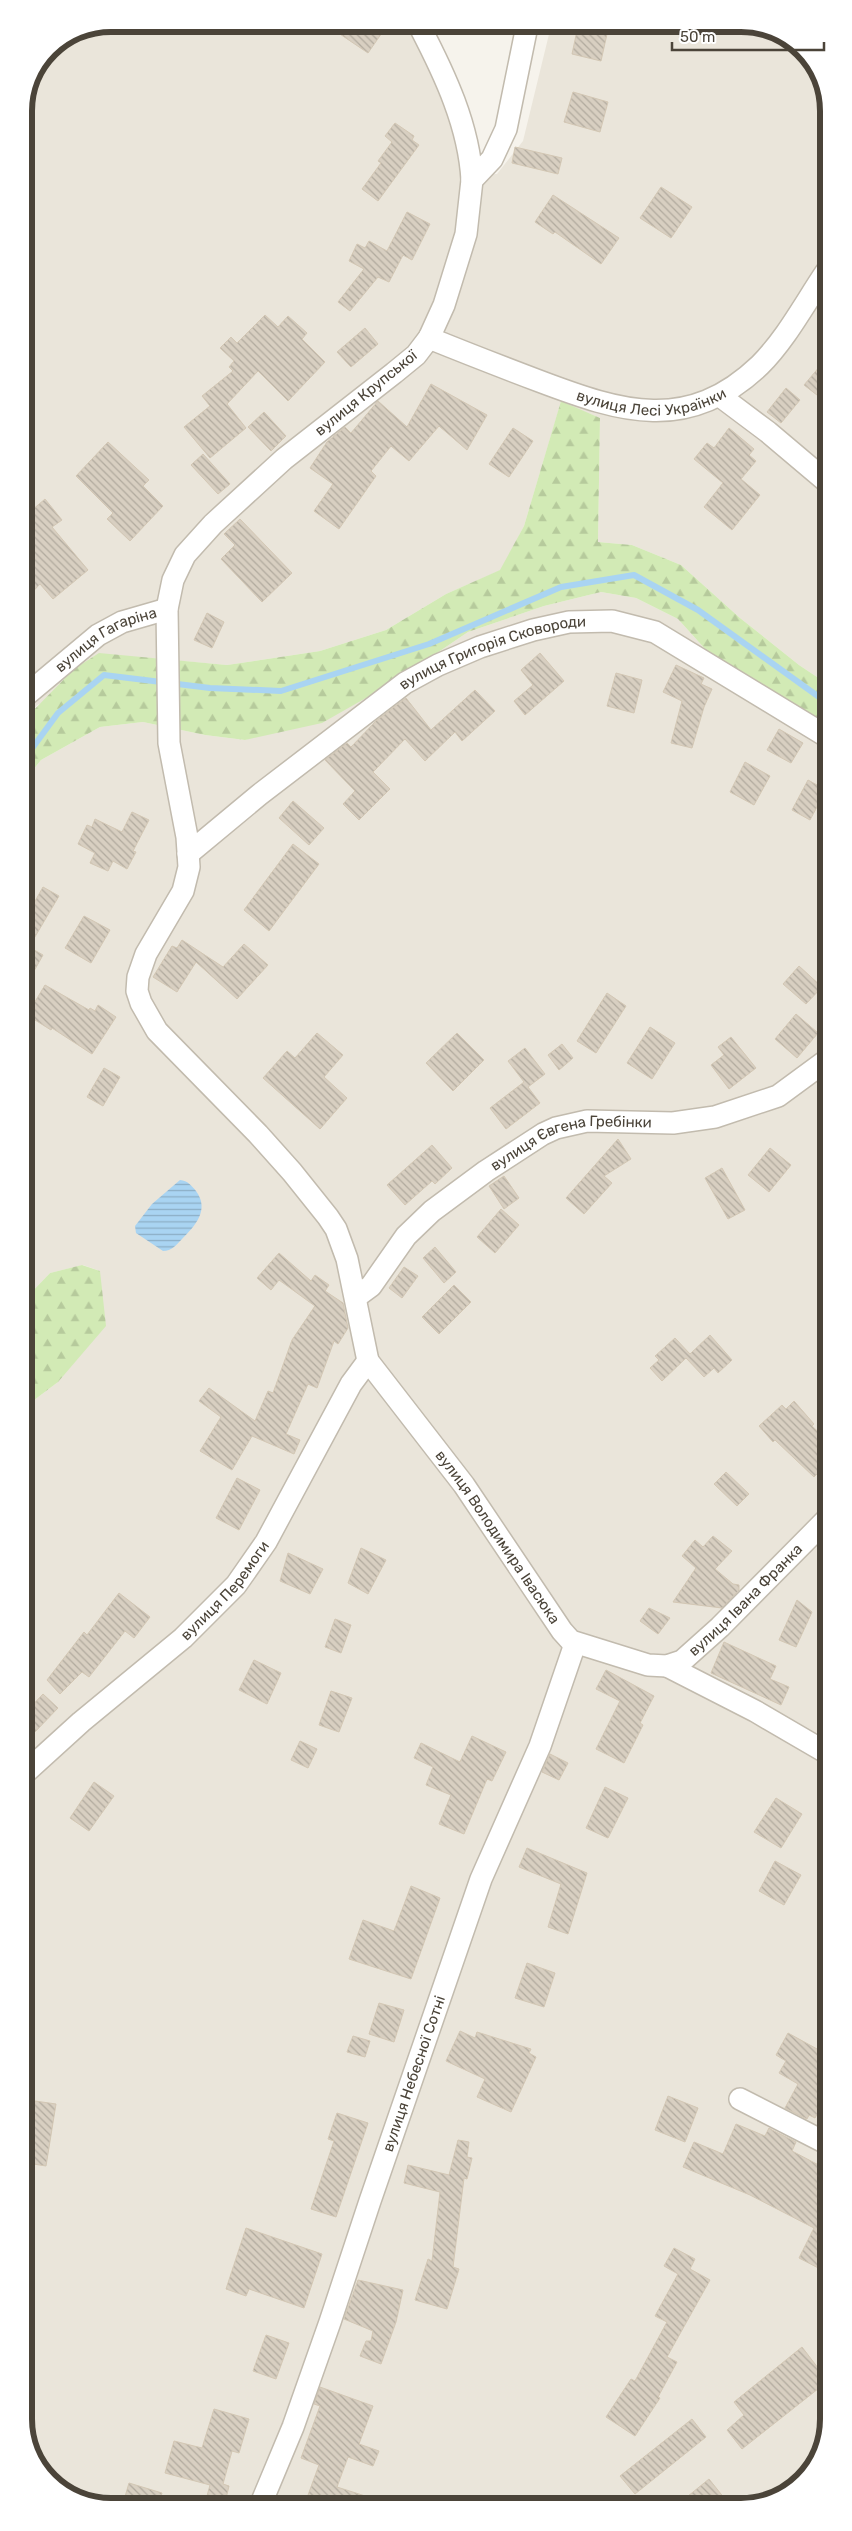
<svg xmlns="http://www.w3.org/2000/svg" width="852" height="2531" viewBox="0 0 852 2531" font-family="Rubik,sans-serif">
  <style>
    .residential { fill: #eae5da }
    .forest { fill: url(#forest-firs) }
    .water { fill: url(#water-rules) }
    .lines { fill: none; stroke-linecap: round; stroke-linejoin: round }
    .stream { stroke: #a9d4f2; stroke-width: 6 }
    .building { fill: url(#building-back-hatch); stroke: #d3c7b4 }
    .minor-casing { stroke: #c2bbae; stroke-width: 24 }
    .minor { stroke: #fff; stroke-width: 21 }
    .labels { text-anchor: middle; stroke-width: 4.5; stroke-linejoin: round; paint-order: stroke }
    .street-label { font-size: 15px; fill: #4b4439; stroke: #fff }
    .rim { fill: none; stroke: #4b4439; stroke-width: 6 }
  </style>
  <defs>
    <pattern id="forest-firs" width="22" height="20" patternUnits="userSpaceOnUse" patternTransform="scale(1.25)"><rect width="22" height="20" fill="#d2eab5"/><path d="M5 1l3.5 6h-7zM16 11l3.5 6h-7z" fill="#b6ca9c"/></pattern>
    <pattern id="water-rules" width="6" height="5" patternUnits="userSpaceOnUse" patternTransform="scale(1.25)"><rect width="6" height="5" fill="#a9d4f2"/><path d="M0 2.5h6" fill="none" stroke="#8caec5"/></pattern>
    <pattern id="building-back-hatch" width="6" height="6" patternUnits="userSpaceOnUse" patternTransform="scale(1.25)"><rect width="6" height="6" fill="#d8cfc1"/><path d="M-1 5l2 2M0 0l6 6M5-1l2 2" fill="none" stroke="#b1aa9e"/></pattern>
  </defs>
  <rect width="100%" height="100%" fill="#f6f3ec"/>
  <g class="residential">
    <path d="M 747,24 L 798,45 L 825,89 L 826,683 L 799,665 L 740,618 L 681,565 L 632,545 L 598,542 L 600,418 L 561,402 L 524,526 L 501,570 L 446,594 L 386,630 L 320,651 L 227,665 L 148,658 L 37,705 L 25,719 L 24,106 L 50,49 L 78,30 L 411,27 L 461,138 L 463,176 L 497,174 L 523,141 L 551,26 Z"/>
    <path d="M 601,592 L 636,598 L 678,619 L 735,682 L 826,737 L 828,2420 L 810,2473 L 763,2504 L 105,2507 L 54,2486 L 27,2442 L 25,1407 L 58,1382 L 100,1271 L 83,1265 L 50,1273 L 25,1299 L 25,780 L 41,760 L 100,727 L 143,722 L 205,735 L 245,740 L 394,682 L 468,632 L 544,606 Z"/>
  </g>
  <g class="forest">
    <path d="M 561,401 L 600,418 L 598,542 L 632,545 L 681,565 L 740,618 L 799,665 L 826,683 L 826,737 L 735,682 L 678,619 L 636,598 L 601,592 L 544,606 L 468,632 L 394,682 L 322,723 L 245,740 L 205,735 L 143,722 L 100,727 L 41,760 L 25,780 L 25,719 L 74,669 L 99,653 L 227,665 L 320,651 L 386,630 L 446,594 L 500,570 L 524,526 Z"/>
    <path d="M 82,1265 L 100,1271 L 106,1326 L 58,1382 L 25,1407 L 25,1299 L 50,1273 Z"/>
  </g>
  <path class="water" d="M 180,1180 C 188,1181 191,1185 196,1191 C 210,1210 195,1226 182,1239 C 176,1245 172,1251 163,1251 L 136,1233 L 135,1226 L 152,1204 Z"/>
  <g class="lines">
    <path class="stream" d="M 25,758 L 58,713 L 104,675 L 210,688 L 281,691 L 429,644 L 561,587 L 634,575 L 698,610 L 826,702"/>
  </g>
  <g class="building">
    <path d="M 609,25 L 601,61 L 572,54 L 578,26 Z"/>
    <path d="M 386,27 L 368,53 L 331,28 L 362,28 Z"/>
    <path d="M 573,92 L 608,102 L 600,132 L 564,122 Z"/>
    <path d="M 395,123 L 414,136 L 412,140 L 419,145 L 378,201 L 362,189 L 381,163 L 378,161 L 392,142 L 385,136 Z"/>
    <path d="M 515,147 L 562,158 L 558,174 L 512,163 Z"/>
    <path d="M 661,187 L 692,207 L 671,238 L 640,218 Z"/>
    <path d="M 553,195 L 619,238 L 601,264 L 555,232 L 553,234 L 535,222 Z"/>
    <path d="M 407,212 L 430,224 L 412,260 L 403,255 L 389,282 L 378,277 L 350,311 L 338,302 L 364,269 L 349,261 L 357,244 L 365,248 L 369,241 L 387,251 Z"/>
    <path d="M 265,315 L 278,327 L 288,316 L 307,333 L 302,339 L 325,362 L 288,401 L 258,371 L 227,404 L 246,428 L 210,458 L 184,427 L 210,406 L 202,396 L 233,371 L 229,367 L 234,361 L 220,348 L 231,337 L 237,343 Z"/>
    <path d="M 365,328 L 378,344 L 351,367 L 337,352 Z"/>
    <path d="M 826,359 L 826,402 L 804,385 Z"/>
    <path d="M 431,384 L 487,415 L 467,450 L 439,426 L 409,461 L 391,446 L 371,471 L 376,476 L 339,529 L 314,511 L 333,484 L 310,468 L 327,442 L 345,427 L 351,433 L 378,401 L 407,427 Z"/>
    <path d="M 786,388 L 800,400 L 781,423 L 767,412 Z"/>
    <path d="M 264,412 L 286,436 L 271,451 L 248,427 Z"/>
    <path d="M 513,428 L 533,441 L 509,477 L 489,464 Z"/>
    <path d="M 729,428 L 754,449 L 749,455 L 756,461 L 741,479 L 760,495 L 732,530 L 704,507 L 723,483 L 694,459 L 707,443 L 714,448 Z"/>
    <path d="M 108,442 L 149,480 L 143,486 L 163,506 L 130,541 L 107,519 L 113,513 L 76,476 Z"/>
    <path d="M 203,454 L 230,484 L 218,494 L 191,465 Z"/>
    <path d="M 45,499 L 62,520 L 52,527 L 88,570 L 53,599 L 40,584 L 24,601 L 24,517 Z"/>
    <path d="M 240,519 L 292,573 L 262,602 L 221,559 L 235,545 L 224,534 Z"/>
    <path d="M 207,613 L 224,622 L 212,648 L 194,640 Z"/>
    <path d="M 540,653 L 564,681 L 525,715 L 514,701 L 533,685 L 521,670 Z"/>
    <path d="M 676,665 L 704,678 L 701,684 L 712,689 L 704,707 L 692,748 L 671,743 L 682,701 L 663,692 Z"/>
    <path d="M 616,673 L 642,680 L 634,713 L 607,706 Z"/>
    <path d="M 475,690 L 495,711 L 462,741 L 455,732 L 425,761 L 405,739 L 373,772 L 390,789 L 359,820 L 343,804 L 355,791 L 325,760 L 347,743 L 351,747 L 376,721 L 406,698 L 431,730 Z"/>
    <path d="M 779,729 L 803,743 L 791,763 L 767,750 Z"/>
    <path d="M 745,762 L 770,776 L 754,805 L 730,792 Z"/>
    <path d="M 808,780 L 826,790 L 810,820 L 792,810 Z"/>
    <path d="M 293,801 L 324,828 L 309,845 L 279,818 Z"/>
    <path d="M 132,812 L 149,820 L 133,851 L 136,852 L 127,869 L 113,861 L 108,871 L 90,863 L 95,853 L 78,844 L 87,825 L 92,827 L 95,819 L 122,832 Z"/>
    <path d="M 293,844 L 319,864 L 269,931 L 244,910 Z"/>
    <path d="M 43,887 L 59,896 L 29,947 L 43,955 L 25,987 L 25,919 Z"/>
    <path d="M 84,916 L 110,930 L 91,963 L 65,948 Z"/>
    <path d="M 182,940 L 223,967 L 244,944 L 268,965 L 237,999 L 196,962 L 177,992 L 153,977 L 172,946 L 177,948 Z"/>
    <path d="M 799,966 L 822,987 L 806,1004 L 783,984 Z"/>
    <path d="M 45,985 L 89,1010 L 90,1008 L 95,1011 L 98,1005 L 116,1017 L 92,1054 L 52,1028 L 51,1030 L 27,1015 Z"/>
    <path d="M 607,993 L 626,1006 L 596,1053 L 577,1041 Z"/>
    <path d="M 796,1014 L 818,1033 L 797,1058 L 775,1039 Z"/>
    <path d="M 650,1027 L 675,1043 L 652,1079 L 627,1063 Z"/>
    <path d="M 317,1033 L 343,1055 L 324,1077 L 347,1098 L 320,1129 L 263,1078 L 287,1051 L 295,1058 Z"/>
    <path d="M 457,1033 L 484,1060 L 453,1091 L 426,1063 Z"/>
    <path d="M 731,1037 L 756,1068 L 729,1089 L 711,1065 L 724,1055 L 718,1047 Z"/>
    <path d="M 562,1044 L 573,1058 L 559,1070 L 548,1055 Z"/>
    <path d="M 525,1048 L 545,1074 L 528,1087 L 540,1103 L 506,1129 L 490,1108 L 524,1082 L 508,1061 Z"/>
    <path d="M 104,1068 L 120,1077 L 103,1106 L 87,1097 Z"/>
    <path d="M 618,1139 L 631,1159 L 604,1176 L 612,1183 L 584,1214 L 566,1198 Z"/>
    <path d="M 432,1145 L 452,1168 L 435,1184 L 432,1181 L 405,1205 L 387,1185 Z"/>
    <path d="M 770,1148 L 791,1165 L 769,1192 L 748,1175 Z"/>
    <path d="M 722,1168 L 745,1210 L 728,1219 L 705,1178 Z"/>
    <path d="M 504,1176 L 519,1198 L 504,1209 L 489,1186 Z"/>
    <path d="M 501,1209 L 519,1225 L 495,1253 L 477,1237 Z"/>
    <path d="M 435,1247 L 456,1272 L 444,1283 L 423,1258 Z"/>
    <path d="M 279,1253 L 311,1281 L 315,1275 L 329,1285 L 325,1291 L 343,1303 L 348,1328 L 338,1344 L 334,1341 L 317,1388 L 308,1384 L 286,1434 L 300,1440 L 294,1454 L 252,1436 L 232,1470 L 200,1451 L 221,1417 L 199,1401 L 209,1388 L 255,1421 L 268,1391 L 273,1393 L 292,1340 L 315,1306 L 279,1280 L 271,1290 L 257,1278 Z"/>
    <path d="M 404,1267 L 418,1276 L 402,1298 L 389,1288 Z"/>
    <path d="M 454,1285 L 471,1302 L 439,1334 L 422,1317 Z"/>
    <path d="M 710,1335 L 732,1360 L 718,1373 L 714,1368 L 704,1377 L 686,1358 L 662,1381 L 650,1368 L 659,1360 L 655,1356 L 675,1338 L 690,1354 Z"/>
    <path d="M 794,1401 L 814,1424 L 812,1426 L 827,1440 L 827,1464 L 814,1477 L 775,1440 L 773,1442 L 759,1426 L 782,1405 L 786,1409 Z"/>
    <path d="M 726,1472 L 749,1494 L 737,1506 L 714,1484 Z"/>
    <path d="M 237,1478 L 260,1490 L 239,1530 L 216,1518 Z"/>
    <path d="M 713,1536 L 732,1551 L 715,1569 L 733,1584 L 739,1585 L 739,1590 L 722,1608 L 673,1602 L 696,1568 L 682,1556 L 695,1540 L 703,1547 Z"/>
    <path d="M 361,1548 L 386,1560 L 368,1594 L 348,1583 Z"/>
    <path d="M 288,1553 L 323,1569 L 310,1594 L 280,1581 Z"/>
    <path d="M 119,1593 L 150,1617 L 134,1638 L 125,1631 L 89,1677 L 82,1672 L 60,1694 L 47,1680 L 84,1632 L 87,1635 Z"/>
    <path d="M 797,1600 L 812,1612 L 796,1647 L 779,1640 Z"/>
    <path d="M 649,1608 L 670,1618 L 658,1634 L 640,1621 Z"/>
    <path d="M 335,1619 L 351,1625 L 341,1653 L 325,1647 Z"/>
    <path d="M 724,1642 L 776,1666 L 770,1679 L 789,1687 L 781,1705 L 711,1673 Z"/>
    <path d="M 254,1660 L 281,1673 L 267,1704 L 239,1690 Z"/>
    <path d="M 606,1670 L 654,1696 L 640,1723 L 643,1725 L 624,1763 L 596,1749 L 620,1701 L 596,1689 Z"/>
    <path d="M 331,1691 L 352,1698 L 339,1732 L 319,1725 Z"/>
    <path d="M 43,1694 L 58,1708 L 34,1733 L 26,1725 L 26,1712 Z"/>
    <path d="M 472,1736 L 506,1752 L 492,1781 L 487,1779 L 464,1834 L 439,1824 L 451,1795 L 426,1785 L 433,1767 L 414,1758 L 421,1743 L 460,1762 Z"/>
    <path d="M 300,1741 L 317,1749 L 308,1768 L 291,1760 Z"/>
    <path d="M 550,1754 L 568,1763 L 559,1780 L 542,1772 Z"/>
    <path d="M 94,1782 L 114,1796 L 89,1831 L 70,1818 Z"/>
    <path d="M 605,1787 L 628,1798 L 608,1838 L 586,1828 Z"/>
    <path d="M 776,1798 L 802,1814 L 781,1848 L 754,1832 Z"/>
    <path d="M 527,1848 L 587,1873 L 568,1934 L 548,1927 L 561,1884 L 519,1867 Z"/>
    <path d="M 775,1861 L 801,1875 L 784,1905 L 759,1891 Z"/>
    <path d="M 411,1886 L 440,1898 L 411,1979 L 349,1959 L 363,1920 L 394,1931 Z"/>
    <path d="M 527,1963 L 555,1973 L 544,2007 L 515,1998 Z"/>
    <path d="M 379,2003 L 404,2010 L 394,2042 L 369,2034 Z"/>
    <path d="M 460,2031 L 475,2038 L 477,2032 L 531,2049 L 529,2053 L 536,2057 L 511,2112 L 477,2097 L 485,2079 L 446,2061 Z"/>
    <path d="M 788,2033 L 828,2055 L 828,2095 L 815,2118 L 809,2115 L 807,2119 L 785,2108 L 798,2084 L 779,2073 L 786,2061 L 776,2055 Z"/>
    <path d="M 353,2036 L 370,2041 L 365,2057 L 347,2052 Z"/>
    <path d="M 668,2096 L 698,2108 L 685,2142 L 655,2130 Z"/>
    <path d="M 35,2101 L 56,2104 L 46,2166 L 27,2163 Z"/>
    <path d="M 337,2113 L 368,2123 L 336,2217 L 311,2209 L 334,2141 L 328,2139 Z"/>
    <path d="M 736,2124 L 765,2136 L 769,2128 L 772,2130 L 796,2142 L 792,2151 L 828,2170 L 828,2273 L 799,2258 L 814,2228 L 750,2195 L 683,2167 L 694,2142 L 723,2154 Z"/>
    <path d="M 458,2140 L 469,2142 L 467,2157 L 472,2158 L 467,2179 L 464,2178 L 453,2267 L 459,2269 L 447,2309 L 415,2300 L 428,2259 L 432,2261 L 440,2192 L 404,2183 L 408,2165 L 449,2175 Z"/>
    <path d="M 246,2228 L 322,2254 L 304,2308 L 249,2289 L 246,2296 L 226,2289 Z"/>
    <path d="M 674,2248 L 695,2259 L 690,2269 L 710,2280 L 667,2357 L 677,2362 L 658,2397 L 660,2398 L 635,2436 L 606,2417 L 631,2379 L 635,2381 L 667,2322 L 655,2316 L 678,2274 L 664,2266 Z"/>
    <path d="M 358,2280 L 403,2290 L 396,2322 L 381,2364 L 360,2356 L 366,2341 L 371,2341 L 373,2331 L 344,2319 Z"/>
    <path d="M 266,2335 L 289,2343 L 276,2379 L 253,2371 Z"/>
    <path d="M 802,2347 L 828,2381 L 742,2449 L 727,2430 L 744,2415 L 734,2402 Z"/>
    <path d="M 320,2387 L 373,2406 L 359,2444 L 379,2451 L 373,2466 L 348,2457 L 337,2487 L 384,2502 L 384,2506 L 304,2506 L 319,2465 L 301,2458 L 320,2406 L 314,2404 Z"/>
    <path d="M 214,2409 L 249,2419 L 239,2453 L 232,2451 L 223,2484 L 229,2486 L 224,2507 L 204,2507 L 210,2485 L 165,2473 L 174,2441 L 202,2448 Z"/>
    <path d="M 692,2419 L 706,2437 L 635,2494 L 620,2476 Z"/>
    <path d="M 709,2479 L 729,2504 L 677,2505 Z"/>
    <path d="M 129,2483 L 162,2493 L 158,2507 L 122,2507 Z"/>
  </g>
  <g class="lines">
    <g class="minor-casing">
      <g id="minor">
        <path id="s1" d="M 527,26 L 506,129 L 492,159 L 472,180 L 466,234 L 444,305 L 429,338 L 416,355 L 394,373 L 284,459 L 213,524 L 185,555 L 173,580 L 167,609 L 169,743 L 187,837 L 189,867 L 183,891 L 146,954 L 138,977 L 137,991 L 141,1003 L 157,1031 L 258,1134 L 292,1172 L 328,1217 L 336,1229 L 347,1259 L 368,1361 L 464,1485 L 562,1631 L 571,1641 L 648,1665 L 667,1666 L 682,1661 L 720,1627 L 827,1519"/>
        <path d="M 420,27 C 445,75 469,126 472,180"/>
        <path id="s2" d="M 429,338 C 466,353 502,367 539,381 C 621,412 688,434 760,365 C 786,339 805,303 826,272"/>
        <path d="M 720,396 L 768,432 L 826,481"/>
        <path id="s3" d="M 25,696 L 98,635 L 122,622 L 167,609"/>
        <path id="s4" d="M 188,854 L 259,795 L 405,683 L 438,665 L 480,647 L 533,630 L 569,622 L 612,621 L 655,632 L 826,736"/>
        <path id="s5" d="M 356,1297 L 371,1286 L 406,1236 L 432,1211 L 486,1171 L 543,1134 L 556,1128 L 587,1121 L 673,1123 L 715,1117 L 778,1096 L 827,1060"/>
        <path d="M 667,1666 L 755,1711 L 827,1753"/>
        <path id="s6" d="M 26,1772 L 81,1722 L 183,1638 L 236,1585 L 266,1542 L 351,1384 L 368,1361"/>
        <path d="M 740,2099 L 828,2144"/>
        <path id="s7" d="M 260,2506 L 293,2427 L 330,2322 L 370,2201 L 481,1879 L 540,1746 L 575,1644"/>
      </g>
    </g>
    <use href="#minor" class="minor"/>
  </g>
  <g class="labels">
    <g class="street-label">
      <text dy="5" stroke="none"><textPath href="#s2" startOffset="235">вулиця Лесі Українки</textPath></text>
      <text transform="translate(366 393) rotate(-39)" y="5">вулиця Крупської</text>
      <text dy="5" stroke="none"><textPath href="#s3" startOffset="100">вулиця Гагаріна</textPath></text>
      <text dy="5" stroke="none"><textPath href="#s4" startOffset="370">вулиця Григорія Сковороди</textPath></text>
      <text dy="5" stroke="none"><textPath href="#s5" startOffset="276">вулиця Євгена Гребінки</textPath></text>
      <text dy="5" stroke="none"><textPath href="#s1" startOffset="1780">вулиця Володимира Івасюка</textPath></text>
      <text dy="5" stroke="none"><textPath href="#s6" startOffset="270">вулиця Перемоги</textPath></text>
      <text dy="5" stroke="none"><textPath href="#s1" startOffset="2111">вулиця Івана Франка</textPath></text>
      <text dy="5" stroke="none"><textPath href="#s7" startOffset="459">вулиця Небесної Сотні</textPath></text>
    </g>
  </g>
  <path d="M0 0H852V2531H0ZM111 32H741A79 79 0 0 1 820 111V2419A79 79 0 0 1 741 2498H111A79 79 0 0 1 32 2419V111A79 79 0 0 1 111 32Z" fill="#fff" fill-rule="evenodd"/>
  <path class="rim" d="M111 32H741A79 79 0 0 1 820 111V2419A79 79 0 0 1 741 2498H111A79 79 0 0 1 32 2419V111A79 79 0 0 1 111 32Z"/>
  <path d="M672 42v8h152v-8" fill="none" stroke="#4b4439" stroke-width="2.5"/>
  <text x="680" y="42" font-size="15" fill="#4b4439" stroke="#ffffff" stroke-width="4" paint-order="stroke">50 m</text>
</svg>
